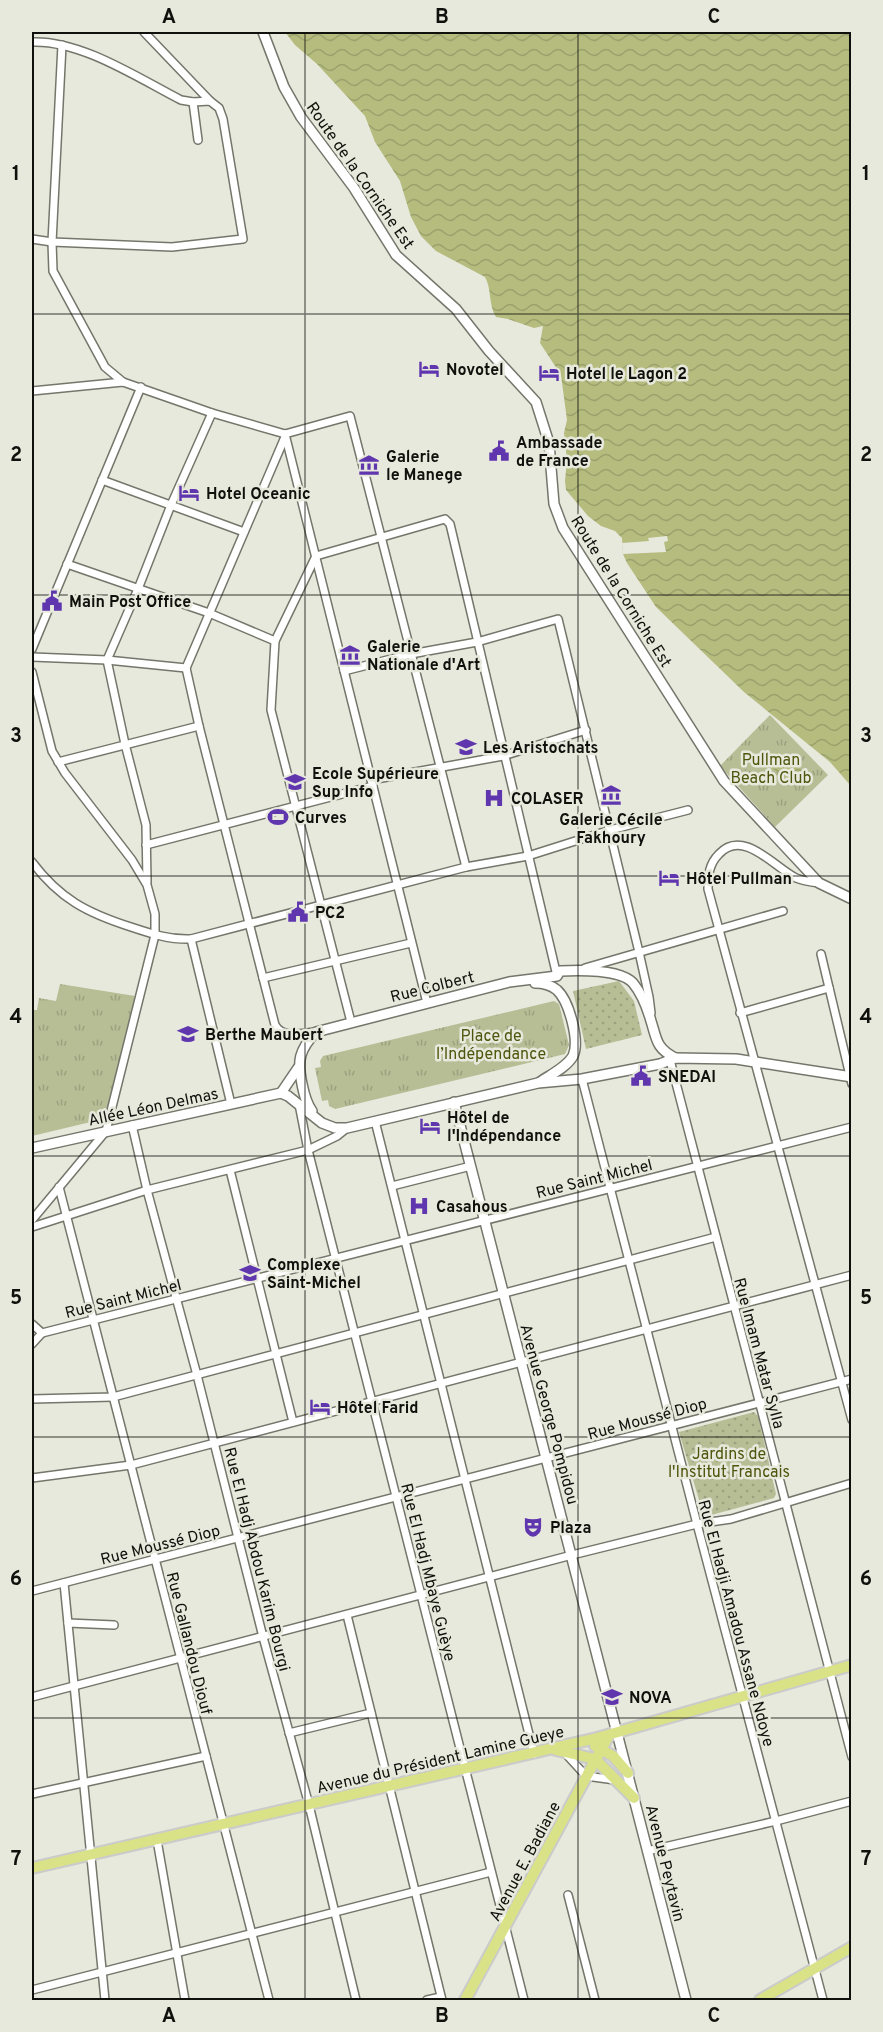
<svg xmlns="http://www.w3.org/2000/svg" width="883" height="2032" viewBox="0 0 883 2032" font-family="Overpass,sans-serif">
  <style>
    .grass { fill: url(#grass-dots) }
    .park { fill: url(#park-tufts) }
    .water { fill: url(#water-waves) }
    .pier { fill: #e7e9dc }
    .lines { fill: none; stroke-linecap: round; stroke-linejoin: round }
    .minor-casing { stroke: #75766b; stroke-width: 10 }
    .tertiary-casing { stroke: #75766b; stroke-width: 12 }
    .primary-casing { stroke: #cacbca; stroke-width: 14 }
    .minor { stroke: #fff; stroke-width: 7 }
    .tertiary { stroke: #fff; stroke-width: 9 }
    .primary { stroke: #dae288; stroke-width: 10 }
    .grid { fill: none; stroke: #10110c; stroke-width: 1.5; stroke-opacity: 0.55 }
    .labels { text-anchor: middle; stroke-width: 5; stroke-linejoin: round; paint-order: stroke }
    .street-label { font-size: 16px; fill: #10110c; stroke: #e7e9dc }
    .poi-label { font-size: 16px; font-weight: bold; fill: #10110c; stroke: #e7e9dc; text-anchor: start }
    .park-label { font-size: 16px; fill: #4f550c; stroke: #e7e9dc }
    .neatline { fill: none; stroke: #10110c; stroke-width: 2 }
    .grid-label { font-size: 20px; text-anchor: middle; font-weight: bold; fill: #10110c }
  </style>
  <defs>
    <pattern id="grass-dots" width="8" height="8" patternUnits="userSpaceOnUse" patternTransform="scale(1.5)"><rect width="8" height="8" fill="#b7bd95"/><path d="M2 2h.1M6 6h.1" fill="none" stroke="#9ca17f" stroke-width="1.8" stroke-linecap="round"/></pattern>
    <pattern id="park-tufts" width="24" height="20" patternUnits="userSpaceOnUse" patternTransform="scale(1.5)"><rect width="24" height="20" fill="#b7bd95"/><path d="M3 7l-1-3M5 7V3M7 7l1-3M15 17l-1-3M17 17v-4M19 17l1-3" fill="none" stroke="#9ca17f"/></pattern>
    <pattern id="water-waves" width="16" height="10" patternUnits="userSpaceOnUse" patternTransform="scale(1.5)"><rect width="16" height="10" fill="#b5bc7e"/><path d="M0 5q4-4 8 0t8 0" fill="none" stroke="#9ba16c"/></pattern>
  </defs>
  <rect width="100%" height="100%" fill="#e7e9dc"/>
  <g class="grass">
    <path d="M 619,981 L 634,1001 L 642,1035 L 586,1049 L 573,991 Z"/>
    <path d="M 754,1412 L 758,1416 L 776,1494 L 774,1498 L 704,1517 L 679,1432 Z"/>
  </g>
  <g class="park">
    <path d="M 770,715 L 828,775 L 775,827 L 720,766 Z"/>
    <path d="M 60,984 L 135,996 L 110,1107 L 99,1120 L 32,1136 L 32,1010 L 37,1010 L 39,998 L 56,1001 Z"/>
    <path d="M 554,1001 L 559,1004 L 569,1045 L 565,1054 L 335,1109 L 329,1106 L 328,1100 L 322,1101 L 315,1068 L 321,1067 L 320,1061 L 323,1056 Z"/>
  </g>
  <g class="water">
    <path d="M 285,32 L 851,32 L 851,786 L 830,762 L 744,692 L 656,607 L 627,563 L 623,554 L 622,538 L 615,531 L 601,526 L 588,516 L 566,490 L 565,481 L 567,460 L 564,433 L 567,420 L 561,375 L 540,343 L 543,326 L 534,328 L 508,319 L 496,317 C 488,304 492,289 485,277 L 436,251 L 421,236 L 411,217 L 400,181 L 375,142 L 365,116 L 317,64 L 295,45 Z"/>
    <path d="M 777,752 L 802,770 L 791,786 L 787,783 L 788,780 L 768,765 Z"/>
  </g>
  <path class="pier" d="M 667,536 L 668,541 L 664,542 L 666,552 L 623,554 L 622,543 L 649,541 L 648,538 Z"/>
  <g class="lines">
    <g class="minor-casing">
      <g id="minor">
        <path d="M 144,32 L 210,101"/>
        <path d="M 32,42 C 81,40 138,78 181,100 L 193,102 L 210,101 L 219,108 L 223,119 L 243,239 L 172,247 L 52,242 L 32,239"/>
        <path d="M 62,45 L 52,242 L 53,271 L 105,367 L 123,382"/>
        <path d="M 193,102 L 198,140"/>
        <path d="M 32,391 L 123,382 L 212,413 L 285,434"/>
        <path d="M 285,434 L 427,1003"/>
        <path d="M 285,434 L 350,416 L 466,867"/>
        <path d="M 102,480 L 244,532"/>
        <path d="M 67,564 L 209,613 L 275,641"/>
        <path d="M 32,649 L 141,387"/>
        <path d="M 32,657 L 107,660 L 186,668"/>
        <path d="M 186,668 L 199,726 L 275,1025 C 283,1039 301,1033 316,1032"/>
        <path d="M 186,668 L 285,437"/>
        <path d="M 344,671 L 411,654 L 477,642 L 558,619 L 639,952 L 649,997 L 651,1013"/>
        <path d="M 32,672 L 52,751 L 65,773 L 132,860 L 147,885 L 155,914 L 155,935 L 106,1131 L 32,1220"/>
        <path d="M 58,762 L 199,726"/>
        <path d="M 371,780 L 503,756 L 586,730"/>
        <path d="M 146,845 L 373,786"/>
        <path d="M 32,862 C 60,899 87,913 131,927 C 152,934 170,940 191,939 L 466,867 L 528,856 L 610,830 L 688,810"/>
        <path d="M 147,882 L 146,825 L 125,744 L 107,660 L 138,589 L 171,505 L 212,413"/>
        <path d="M 819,883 C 811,882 803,881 796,878 C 774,867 743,828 719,854 C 709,864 708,875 708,889 L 852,1420"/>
        <path d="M 191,939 L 231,1104"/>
        <path d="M 821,954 L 852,1084"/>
        <path d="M 585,968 L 783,911"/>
        <path d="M 263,978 L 411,943"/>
        <path d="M 740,1013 L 829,988"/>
        <path d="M 351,1022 L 271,710 L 275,641 L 316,556 L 445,519 L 450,524 L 557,976"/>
        <path d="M 670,1060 L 852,1757"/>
        <path d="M 582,1079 L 697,1524 L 823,2000"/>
        <path d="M 299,1104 L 308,1150 L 524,2000"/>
        <path d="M 375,1121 L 534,1754"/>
        <path d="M 132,1125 L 147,1190 L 197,1375 L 263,1637 L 309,1805 L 356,2000"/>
        <path d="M 230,1170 L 293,1422"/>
        <path d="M 392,1186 L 471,1166"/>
        <path d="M 59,1187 L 269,2000"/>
        <path d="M 32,1227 L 147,1190 L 308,1150 L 337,1136 L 347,1128"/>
        <path d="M 32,1324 L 42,1333"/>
        <path d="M 42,1333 L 852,1127"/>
        <path d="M 32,1344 L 42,1333"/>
        <path d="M 32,1399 L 113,1397 L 716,1237"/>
        <path d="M 32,1478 L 131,1465 L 852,1275"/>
        <path d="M 64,1583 L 105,2000"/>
        <path d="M 32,1591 L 852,1379"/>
        <path d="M 347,1615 L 442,2000"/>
        <path d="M 68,1623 L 114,1625"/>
        <path d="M 32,1697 L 572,1555 L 697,1524 L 731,1519 L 852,1483"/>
        <path d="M 289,1733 L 371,1713"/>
        <path d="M 565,1753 L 586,1776 L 615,1780"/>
        <path d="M 32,1794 L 206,1756"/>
        <path d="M 157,1840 L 185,2000"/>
        <path d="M 647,1851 L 776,1821 L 852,1801"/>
        <path d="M 568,1895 L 595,2000"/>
        <path d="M 32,1990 L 491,1872"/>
        <path d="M 427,2000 L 441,1997"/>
      </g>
    </g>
    <g class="tertiary-casing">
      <g id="tertiary">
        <path d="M 263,32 L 284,87 L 301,117 L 354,188 L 396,255 L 456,309 L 489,351 L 536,402 L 549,443 L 554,504 L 563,528 L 724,781 L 819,883 L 852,899"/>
        <path d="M 535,983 C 543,983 551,985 557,990 C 569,1001 580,1041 573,1056 C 567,1067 550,1075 540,1082"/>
        <path d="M 281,1093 L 288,1096 L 322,1123 L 335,1128 L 347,1128 L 538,1083 L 582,1079 L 660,1064 L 675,1058 L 736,1059 L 852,1077"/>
        <path d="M 281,1093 L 298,1068"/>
        <path d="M 454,1102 L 686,2000"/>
        <path d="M 312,1111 C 306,1103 304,1094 302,1084 C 297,1061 299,1050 316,1032 L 509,982 L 557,976 L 560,971 C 578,970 620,969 633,983 C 642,994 647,1007 651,1021 C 657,1040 656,1048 675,1058"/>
        <path d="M 32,1148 L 281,1093"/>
      </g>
    </g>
    <g class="primary-casing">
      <g id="primary">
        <path d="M 595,1746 L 613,1756 L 628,1773"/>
        <path d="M 556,1750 L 595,1759 L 634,1798"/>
        <path d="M 32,1868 L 597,1738 L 852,1665"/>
        <path d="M 465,2000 L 609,1735"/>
        <path d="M 760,2000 L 852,1947"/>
      </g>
    </g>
    <use href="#minor" class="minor"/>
    <use href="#tertiary" class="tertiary"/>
    <use href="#primary" class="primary"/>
  </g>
  <path class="grid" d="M 305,32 L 305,2000M 578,32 L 578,2000M 32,314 L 852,314M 32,595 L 852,595M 32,876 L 852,876M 32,1156 L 852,1156M 32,1437 L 852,1437M 32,1718 L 852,1718"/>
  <defs>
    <g id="hotel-bare" transform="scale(1.62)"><path d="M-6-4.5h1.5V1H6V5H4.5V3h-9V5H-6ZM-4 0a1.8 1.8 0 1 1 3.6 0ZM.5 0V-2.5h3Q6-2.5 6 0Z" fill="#6036ae" stroke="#e7e9dc" stroke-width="2.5" paint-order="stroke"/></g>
    <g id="civic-bare" transform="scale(1.62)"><path d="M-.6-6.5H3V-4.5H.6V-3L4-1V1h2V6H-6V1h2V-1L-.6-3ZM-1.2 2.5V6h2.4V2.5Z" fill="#6036ae" stroke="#e7e9dc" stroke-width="2.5" paint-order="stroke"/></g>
    <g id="museum-bare" transform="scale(1.62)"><path d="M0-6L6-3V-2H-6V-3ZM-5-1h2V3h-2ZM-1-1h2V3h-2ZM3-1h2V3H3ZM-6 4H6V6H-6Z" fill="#6036ae" stroke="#e7e9dc" stroke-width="2.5" paint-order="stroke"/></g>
    <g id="school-bare" transform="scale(1.62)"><path d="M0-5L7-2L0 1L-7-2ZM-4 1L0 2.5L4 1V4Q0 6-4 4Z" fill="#6036ae" stroke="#e7e9dc" stroke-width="2.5" paint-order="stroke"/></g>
    <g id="university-bare" transform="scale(1.62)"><path d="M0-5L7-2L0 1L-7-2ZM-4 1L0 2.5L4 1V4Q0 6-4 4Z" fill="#6036ae" stroke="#e7e9dc" stroke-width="2.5" paint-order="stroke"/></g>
    <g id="hospital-bare" transform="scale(1.62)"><path d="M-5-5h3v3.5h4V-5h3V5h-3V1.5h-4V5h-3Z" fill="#6036ae" stroke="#e7e9dc" stroke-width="2.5" paint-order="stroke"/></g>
    <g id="stadium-bare" transform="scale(1.62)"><path d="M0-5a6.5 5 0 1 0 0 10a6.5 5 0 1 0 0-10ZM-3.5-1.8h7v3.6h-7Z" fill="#6036ae" stroke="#e7e9dc" stroke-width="2.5" paint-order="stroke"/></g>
    <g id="theatre-bare" transform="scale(1.62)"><path d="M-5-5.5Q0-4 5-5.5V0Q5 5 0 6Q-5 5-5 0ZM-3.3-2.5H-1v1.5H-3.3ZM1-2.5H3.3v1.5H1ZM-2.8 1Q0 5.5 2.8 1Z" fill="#6036ae" stroke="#e7e9dc" stroke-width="2.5" paint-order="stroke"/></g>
  </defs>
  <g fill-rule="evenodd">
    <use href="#hotel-bare" x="429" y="369"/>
    <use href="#hotel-bare" x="549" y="373"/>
    <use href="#civic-bare" x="499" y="451"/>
    <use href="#museum-bare" x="369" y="465"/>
    <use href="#hotel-bare" x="189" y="493"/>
    <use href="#civic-bare" x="52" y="601"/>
    <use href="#museum-bare" x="350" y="655"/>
    <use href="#school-bare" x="466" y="747"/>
    <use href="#university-bare" x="295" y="782"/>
    <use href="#museum-bare" x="611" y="795"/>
    <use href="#hospital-bare" x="494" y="798"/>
    <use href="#stadium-bare" x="278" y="817"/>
    <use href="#hotel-bare" x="669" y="878"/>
    <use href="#civic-bare" x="298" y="912"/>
    <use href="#school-bare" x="188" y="1034"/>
    <use href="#civic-bare" x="641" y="1076"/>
    <use href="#hotel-bare" x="430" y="1126"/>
    <use href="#hospital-bare" x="419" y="1206"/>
    <use href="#university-bare" x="250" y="1273"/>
    <use href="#hotel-bare" x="320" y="1407"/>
    <use href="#theatre-bare" x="533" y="1527"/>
    <use href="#school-bare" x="612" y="1697"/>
  </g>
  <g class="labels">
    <g class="street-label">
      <text transform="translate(361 175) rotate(55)" y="6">Route de la Corniche Est</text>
      <text transform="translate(622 591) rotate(58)" y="6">Route de la Corniche Est</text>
      <text transform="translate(432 986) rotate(-14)" y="6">Rue Colbert</text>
      <text transform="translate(153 1106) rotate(-12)" y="6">Allée Léon Delmas</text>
      <text transform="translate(594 1178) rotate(-14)" y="6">Rue Saint Michel</text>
      <text transform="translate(123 1298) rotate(-14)" y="6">Rue Saint Michel</text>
      <text transform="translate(760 1353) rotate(75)" y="6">Rue Imam Matar Sylla</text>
      <text transform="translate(550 1414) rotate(75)" y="6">Avenue George Pompidou</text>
      <text transform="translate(647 1418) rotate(-15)" y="6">Rue Moussé Diop</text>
      <text transform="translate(160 1544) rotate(-14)" y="6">Rue Moussé Diop</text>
      <text transform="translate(258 1559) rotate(76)" y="6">Rue El Hadj Abdou Karim Bourgi</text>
      <text transform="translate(429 1572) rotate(76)" y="6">Rue El Hadj Mbaye Guèye</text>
      <text transform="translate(737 1623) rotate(75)" y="6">Rue El Hadji Amadou Assane Ndoye</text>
      <text transform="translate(190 1643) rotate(76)" y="6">Rue Gallandou Diouf</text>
      <text transform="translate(440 1759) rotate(-13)" y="6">Avenue du Président Lamine Gueye</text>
      <text transform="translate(524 1861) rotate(-62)" y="6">Avenue E. Badiane</text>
      <text transform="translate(666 1863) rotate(76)" y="6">Avenue Peytavin</text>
    </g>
    <g class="poi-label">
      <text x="446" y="375">Novotel</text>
      <text x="566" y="379">Hotel le Lagon 2</text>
      <text x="516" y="448">Ambassade<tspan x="516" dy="18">de France</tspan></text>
      <text x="386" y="462">Galerie<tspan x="386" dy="18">le Manege</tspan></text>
      <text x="206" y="499">Hotel Oceanic</text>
      <text x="69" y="607">Main Post Office</text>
      <text x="367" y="652">Galerie<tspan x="367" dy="18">Nationale d'Art</tspan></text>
      <text x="483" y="753">Les Aristochats</text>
      <text x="312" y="779">Ecole Supérieure<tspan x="312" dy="18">Sup Info</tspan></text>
      <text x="511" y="804">COLASER</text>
      <text x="295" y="823">Curves</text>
      <text x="611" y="825" text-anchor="middle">Galerie Cécile<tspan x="611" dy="18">Fakhoury</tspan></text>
      <text x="686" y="884">Hôtel Pullman</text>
      <text x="315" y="918">PC2</text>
      <text x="205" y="1040">Berthe Maubert</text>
      <text x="658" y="1082">SNEDAI</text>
      <text x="447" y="1123">Hôtel de<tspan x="447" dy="18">l'Indépendance</tspan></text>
      <text x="436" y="1212">Casahous</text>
      <text x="267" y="1270">Complexe<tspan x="267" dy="18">Saint-Michel</tspan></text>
      <text x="337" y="1413">Hôtel Farid</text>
      <text x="550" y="1533">Plaza</text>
      <text x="629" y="1703">NOVA</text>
    </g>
    <g class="park-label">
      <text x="771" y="765">Pullman<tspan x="771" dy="18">Beach Club</tspan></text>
      <text x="491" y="1041">Place de<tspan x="491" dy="18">l’Indépendance</tspan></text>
      <text x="729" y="1459">Jardins de<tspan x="729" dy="18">l'Institut Francais</tspan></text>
    </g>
  </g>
  <rect width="883" height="2032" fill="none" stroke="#e7e9dc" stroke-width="66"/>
  <rect x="33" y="33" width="817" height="1966" class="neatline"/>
  <g class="grid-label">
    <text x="169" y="23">A</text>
    <text x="442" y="23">B</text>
    <text x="714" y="23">C</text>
    <text x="16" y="180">1</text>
    <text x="866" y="180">1</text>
    <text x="16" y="461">2</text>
    <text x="866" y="461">2</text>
    <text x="16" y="742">3</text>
    <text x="866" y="742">3</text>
    <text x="16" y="1023">4</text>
    <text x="866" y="1023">4</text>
    <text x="16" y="1304">5</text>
    <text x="866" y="1304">5</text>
    <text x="16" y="1585">6</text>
    <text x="866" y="1585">6</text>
    <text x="16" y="1865">7</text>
    <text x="866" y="1865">7</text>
    <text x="169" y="2022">A</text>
    <text x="442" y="2022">B</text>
    <text x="714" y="2022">C</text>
  </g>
</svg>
